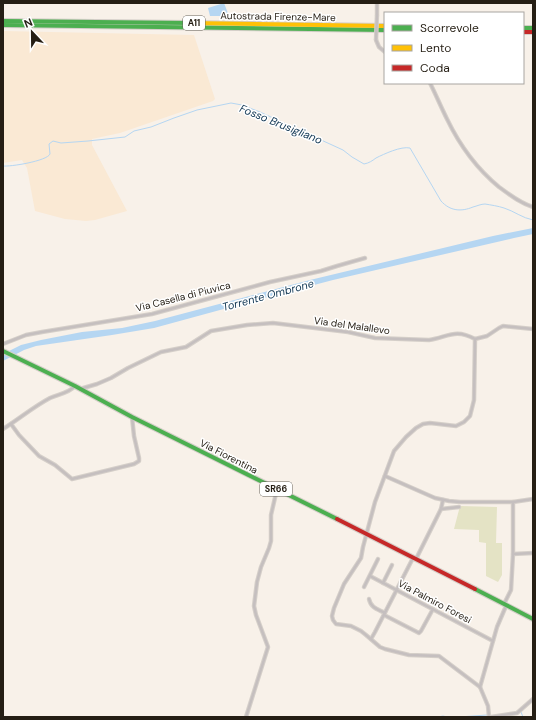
<svg xmlns="http://www.w3.org/2000/svg" width="536" height="720" viewBox="0 0 536 720" font-family="'DM Sans',sans-serif">
  <style>
    .built { fill: #fae9d4 }
    .green { fill: #e4e3c5 }
    .water { fill: #b5d6f2 }
    .lines { fill: none; stroke-linecap: round; stroke-linejoin: round }
    .stream { stroke: #b5d6f2; stroke-width: 1 }
    .street-casing { stroke: #d5cfc9; stroke-width: 4.5 }
    .fast-casing { stroke: #d5cfc9; stroke-width: 6 }
    .slow-casing { stroke: #d5cfc9; stroke-width: 6 }
    .jam-casing { stroke: #d5cfc9; stroke-width: 6 }
    .street { stroke: #c5bfbf; stroke-width: 2.5 }
    .fast { stroke: #4caf50; stroke-width: 4 }
    .slow { stroke: #ffc107; stroke-width: 4 }
    .jam { stroke: #c62828; stroke-width: 4 }
    .street-bridge-casing { stroke: #d5cfc9; stroke-width: 4.5; stroke-linecap: butt }
    .street-bridge { stroke: #c5bfbf; stroke-width: 2.5 }
    .labels { text-anchor: middle; stroke-width: 3; stroke-linejoin: round; paint-order: stroke }
    .shield { fill: #fff; stroke: #66625a; stroke-width: 1 }
    .shield-label { font-size: 9px; font-weight: bold; fill: #251e14 }
    .street-label { font-size: 10px; fill: #251e14; stroke: #fff }
    .water-label { font-size: 11px; font-style: italic; fill: #113754; stroke: #fff }
  </style>
  <rect width="100%" height="100%" fill="#f8f1e9"/>
  <path class="built" d="M 3,31 L 194,35 L 215,99 L 213,101 L 120,133 L 92,139 L 92,145 L 127,211 L 95,220 L 86,221 L 65,219 L 35,211 L 27,168 L 22,160 L 3,163 Z"/>
  <path class="green" d="M 460,506 L 497,507 L 496,543 L 502,543 L 502,575 L 498,582 L 486,576 L 486,543 L 479,542 L 479,530 L 454,529 Z"/>
  <g class="water">
    <path d="M 224,3 L 229,16 L 210,16 L 208,8 Z"/>
    <path d="M 533,228 L 533,234 L 514,238 L 333,280 L 242,304 L 154,328 L 112,335 L 36,346 L 24,350 L 3,361 L 3,354 L 21,345 L 41,340 L 82,332 L 122,328 L 155,321 L 310,280 L 493,236 Z"/>
  </g>
  <g class="lines">
    <g class="stream">
      <path d="M 3,166 C 10,167 47,161 50,154 C 50,151 49,147 49,144 L 53,141 L 61,143 L 88,141 L 125,137 L 134,131 L 151,127 L 174,118 L 197,110 L 231,103 L 242,105 L 260,112 L 343,150 L 352,157 L 364,164 C 369,163 372,161 376,158 C 384,154 401,146 410,148 L 441,201 C 450,211 461,212 473,207 C 477,206 481,204 485,204 C 491,205 498,206 504,208 C 514,211 522,218 533,220"/>
      <path d="M 521,712 L 523,717"/>
      <path d="M 438,717 L 443,716 L 447,717"/>
      <path d="M 459,717 L 487,715"/>
    </g>
    <g class="street-casing">
      <g id="street">
        <path d="M 377,15 L 377,3"/>
        <path d="M 376,40 L 379,47 L 385,52"/>
        <path d="M 430,83 C 436,95 441,107 447,119 C 460,146 476,168 499,187 C 510,195 520,203 533,207"/>
        <path d="M 475,339 L 487,336 L 499,328 L 503,326 L 533,329"/>
        <path d="M 3,344 L 26,335 L 42,332 L 152,314 L 270,282 L 321,271 L 337,266 L 365,258"/>
        <path d="M 80,389 L 97,384 L 111,378 L 128,368 L 161,352 L 186,347 L 211,331 L 247,325 L 273,323 L 348,332 L 375,338 L 429,340 C 448,337 455,328 475,339 L 474,400 L 470,416 L 464,422 L 456,426 L 430,423 L 423,424 L 416,428 L 406,437 L 394,451 L 375,502 L 363,547 L 361,558 L 344,584 L 334,608 L 332,616 L 333,620 L 336,624 L 351,626 L 361,631 L 366,635 L 380,647 L 385,649 L 409,655 L 439,656 L 480,687 L 488,706 L 489,717"/>
        <path d="M 11,424 L 19,435 L 39,456 L 55,465 L 72,479 L 134,464 L 139,461 L 139,458 L 134,436 L 132,417"/>
        <path d="M 3,429 C 19,419 33,407 50,398 C 59,394 69,393 75,386"/>
        <path d="M 385,476 L 435,498 L 449,501 L 460,502 L 513,502 L 533,499"/>
        <path d="M 441,509 L 459,507"/>
        <path d="M 513,554 L 533,553"/>
        <path d="M 416,559 L 441,509 L 443,500"/>
        <path d="M 370,576 L 493,641"/>
        <path d="M 383,583 L 392,565"/>
        <path d="M 364,587 L 378,559"/>
        <path d="M 369,599 C 371,608 377,609 385,613"/>
        <path d="M 504,604 L 511,590 L 513,554 L 513,502"/>
        <path d="M 384,615 L 419,633 L 421,631 L 433,609"/>
        <path d="M 371,639 L 375,632 L 413,558"/>
        <path d="M 480,687 L 497,627 L 506,606"/>
        <path d="M 246,717 L 268,647 L 256,615 L 254,606 L 257,582 L 261,567 L 269,548 L 271,541 L 271,515 L 277,489"/>
        <path d="M 491,717 L 517,713 L 533,699"/>
      </g>
    </g>
    <g class="fast-casing">
      <g id="fast">
        <path d="M 3,21 L 190,23"/>
        <path d="M 3,25 L 385,30"/>
        <path d="M 523,28 L 533,28"/>
        <path d="M 3,351 L 75,386 L 132,417 L 337,519"/>
        <path d="M 475,589 L 533,619"/>
      </g>
    </g>
    <g class="slow-casing">
      <path id="slow" d="M 190,23 L 385,26"/>
    </g>
    <g class="jam-casing">
      <g id="jam">
        <path d="M 523,32 L 533,32"/>
        <path d="M 337,519 L 475,589"/>
      </g>
    </g>
    <use href="#street" class="street"/>
    <use href="#fast" class="fast"/>
    <use href="#slow" class="slow"/>
    <use href="#jam" class="jam"/>
    <g class="street-bridge-casing">
      <path id="street-bridge" d="M 376,40 L 377,15"/>
    </g>
    <use href="#street-bridge" class="street-bridge"/>
  </g>
  <g class="labels">
    <g class="shield">
      <rect x="183" y="16" width="22" height="14" rx="3"/>
      <rect x="260" y="482" width="32" height="14" rx="3"/>
    </g>
    <g class="shield-label">
      <text x="194" y="26">A11</text>
      <text x="276" y="492">SR66</text>
    </g>
    <g class="street-label">
      <text transform="translate(278 16) rotate(1)" y="4">Autostrada Firenze-Mare</text>
      <text transform="translate(183 296) rotate(-14)" y="4">Via Casella di Piuvica</text>
      <text transform="translate(352 325) rotate(8)" y="4">Via del Malallevo</text>
      <text transform="translate(229 456) rotate(27)" y="4">Via Fiorentina</text>
      <text transform="translate(435 601) rotate(28)" y="4">Via Palmiro Foresi</text>
    </g>
    <g class="water-label">
      <text transform="translate(281 124) rotate(22)" y="4">Fosso Brusigliano</text>
      <text transform="translate(268 295) rotate(-15)" y="4">Torrente Ombrone</text>
    </g>
  </g>
  <rect width="536" height="720" fill="none" stroke="#251e14" stroke-width="8"/>
  <rect x="384" y="12" width="140" height="72" fill="#ffffff" stroke="#a8a5a1"/>
  <rect x="392" y="25" width="20" height="6" fill="#4caf50" stroke="#a8a5a1"/>
  <text x="420" y="32" font-size="12" fill="#251e14">Scorrevole</text>
  <rect x="392" y="45" width="20" height="6" fill="#ffc107" stroke="#a8a5a1"/>
  <text x="420" y="52" font-size="12" fill="#251e14">Lento</text>
  <rect x="392" y="65" width="20" height="6" fill="#c62828" stroke="#a8a5a1"/>
  <text x="420" y="72" font-size="12" fill="#251e14">Coda</text>
  <g transform="translate(32 32) rotate(338)" stroke="#ffffff" stroke-width="3" paint-order="stroke">
  <path d="M0-3L7 15L0 10L-7 15Z" fill="#251e14"/>
  <text y="-6" font-size="11" font-weight="bold" text-anchor="middle" fill="#251e14">N</text>
  </g>
</svg>
